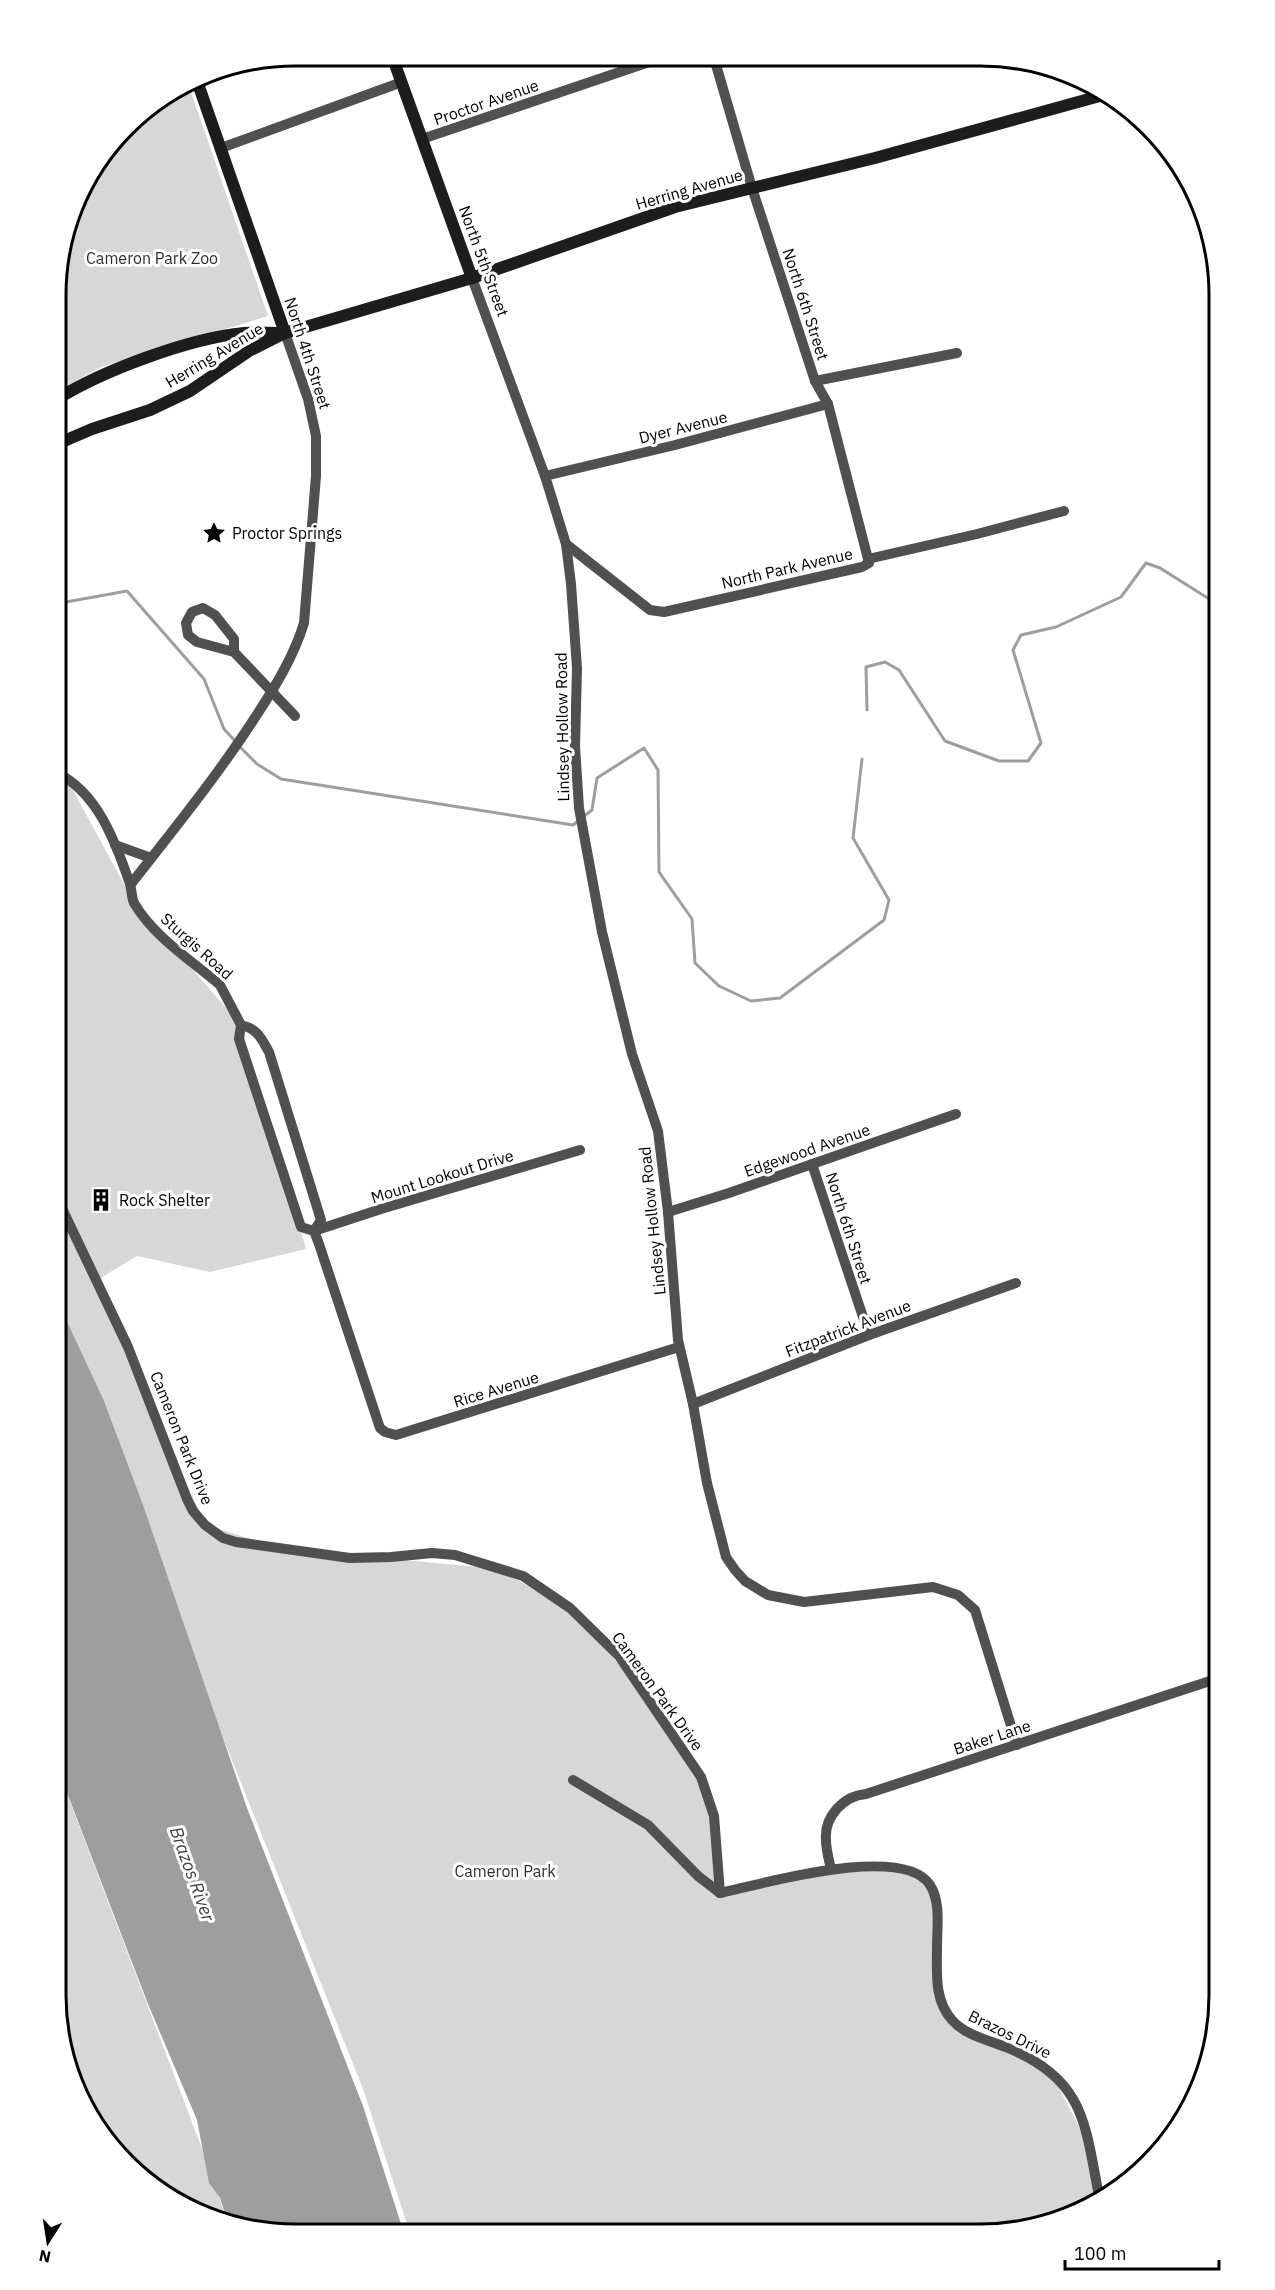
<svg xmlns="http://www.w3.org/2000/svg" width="1275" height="2290" viewBox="0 0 1275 2290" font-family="'IBM Plex Sans',sans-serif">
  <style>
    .green { fill: #d7d7d7 }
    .water { fill: #9e9e9e }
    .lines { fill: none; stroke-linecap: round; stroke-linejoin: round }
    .stream { stroke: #9e9e9e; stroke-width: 3 }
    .street { stroke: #505050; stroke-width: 10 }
    .secondary { stroke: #1d1d1d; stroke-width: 12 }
    .labels { text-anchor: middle; stroke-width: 6; stroke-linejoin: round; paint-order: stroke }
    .street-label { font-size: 16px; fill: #000; stroke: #fff }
    .park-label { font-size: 16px; fill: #2e2e2e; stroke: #fff }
    .poi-label { font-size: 16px; fill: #000; stroke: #fff; text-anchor: start }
    .water-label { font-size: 18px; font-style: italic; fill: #3f3f3f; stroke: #fff }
    .rim { fill: none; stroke: #000; stroke-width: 3 }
  </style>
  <rect width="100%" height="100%" fill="#fff"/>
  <g class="green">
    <path d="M 188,83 L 268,316 L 101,367 L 57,391 L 58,264 L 80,189 L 137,115 Z"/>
    <path d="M 57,771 L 66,777 L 133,901 L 241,1025 L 306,1249 L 210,1272 L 137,1256 L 97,1280 L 205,1525 L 285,1549 L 500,1569 L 582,1619 L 661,1717 L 710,1800 L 720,1893 L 831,1869 L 914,1871 L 936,1903 L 937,1960 L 947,2014 L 985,2038 L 1049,2069 L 1089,2146 L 1100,2201 L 1058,2222 L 980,2234 L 410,2233 L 363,2089 L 218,1725 L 109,1414 L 56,1299 Z"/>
    <path d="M 56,1765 L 203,2151 L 228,2223 L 203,2216 L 137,2175 L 96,2129 L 68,2073 L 56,1995 Z"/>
  </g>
  <path class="water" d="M 56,1298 L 104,1401 L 143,1505 L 247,1808 L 363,2106 L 404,2233 L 263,2232 L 228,2223 L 220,2198 L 209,2183 L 197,2120 L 148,2004 L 56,1764 Z"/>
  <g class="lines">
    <g class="stream">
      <path d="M 57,606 L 66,602 L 127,591 L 204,679 L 224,729 L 235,741"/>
      <path d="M 867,710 L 866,667 L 885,662 L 899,670 L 945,741 L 999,761 L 1028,761 L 1041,743 L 1013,650 L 1021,635 L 1056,627 L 1121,597 L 1146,563 L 1160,568 L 1214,602 L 1219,600"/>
      <path d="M 239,746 L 257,764 L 281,779 L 573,825 L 578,821"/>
      <path d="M 583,817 L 592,810 L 597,778 L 644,748 L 658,770 L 659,872 L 692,919 L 695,963 L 719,986 L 751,1001 L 780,998 L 884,920 L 889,900 L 853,838 L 862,759"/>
    </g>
    <g class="street">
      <path d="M 714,58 L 752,188 L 815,381 L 828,404 L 868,559"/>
      <path d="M 422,139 L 661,58"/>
      <path d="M 221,148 L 402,82"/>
      <path d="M 472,278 L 545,476 L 566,544 L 571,584 L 577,668 L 575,746 L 579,808 L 602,932 L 632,1054 L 658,1131 L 668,1212 L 678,1340 L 693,1404 L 707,1483 L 726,1557 L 735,1570 L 745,1581 L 768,1595 L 804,1602 L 933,1587 L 958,1595 L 975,1610 L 1017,1745"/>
      <path d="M 815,381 L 957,353"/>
      <path d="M 545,476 L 675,445 L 828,404"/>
      <path d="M 566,544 L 650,610 L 664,612 L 862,567 L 869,563 L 868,559 L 977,534 L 1064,511"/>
      <path d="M 234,652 L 234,639 L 215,615 L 203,608 L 192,612 L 186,623 L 188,635 L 197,642 L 234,652 L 295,716"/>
      <path d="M 57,773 C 97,792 115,841 129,881 C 132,888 131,896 134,903 C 154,937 191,960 220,985 L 241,1025 L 239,1039 L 301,1227 L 314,1231 L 319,1244 L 380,1428 L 385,1432 L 396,1435 L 679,1347"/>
      <path d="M 115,845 L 151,858"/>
      <path d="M 131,884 C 174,829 218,775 256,716 C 275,687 294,656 304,623 L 316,476 L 316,436 L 308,399 L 285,333"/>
      <path d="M 241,1025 C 258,1029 261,1038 269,1052 L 321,1220 L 314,1231"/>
      <path d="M 812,1164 L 869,1335"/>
      <path d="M 56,1196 L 128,1347 L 187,1499 L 193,1511 L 205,1525 L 223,1538 L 236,1542 L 350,1558 L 391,1557 L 432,1553 L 455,1555 L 523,1576 L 570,1608 L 619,1656 L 701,1777 L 714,1816 L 720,1893"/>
      <path d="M 668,1212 L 729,1193 L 956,1114"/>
      <path d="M 314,1231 L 381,1209 L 580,1150"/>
      <path d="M 693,1404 L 869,1335 L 1016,1283"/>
      <path d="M 573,1780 L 648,1825 L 698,1876 L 720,1893"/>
      <path d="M 831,1869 C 829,1860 826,1850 826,1840 C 824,1817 843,1796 866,1794 L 1219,1678"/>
      <path d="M 720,1893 C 762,1884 903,1843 930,1885 C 941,1902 937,1927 937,1947 C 937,1973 934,2000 952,2020 C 966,2036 989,2040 1008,2048 C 1087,2080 1085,2127 1100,2201"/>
    </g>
    <g class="secondary">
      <path d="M 392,56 L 472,278"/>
      <path d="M 196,78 L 285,333"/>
      <path d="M 57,399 C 104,370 190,338 244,333 C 256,332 269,333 281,333"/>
      <path d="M 57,444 L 92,429 L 150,410 L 190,391 L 249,351 L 285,333 L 472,278 L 675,207 L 875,158 L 1107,94"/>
    </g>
  </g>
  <defs>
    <g id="sight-bare" transform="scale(1.8)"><path d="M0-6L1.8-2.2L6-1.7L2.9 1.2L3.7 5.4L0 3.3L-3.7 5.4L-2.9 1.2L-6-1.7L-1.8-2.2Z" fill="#000" stroke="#fff" stroke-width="2.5" paint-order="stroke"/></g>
    <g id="building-bare" transform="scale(1.8)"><path d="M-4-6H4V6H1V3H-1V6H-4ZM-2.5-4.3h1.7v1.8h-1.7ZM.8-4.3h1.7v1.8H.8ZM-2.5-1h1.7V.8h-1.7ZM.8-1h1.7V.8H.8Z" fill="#000" stroke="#fff" stroke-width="2.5" paint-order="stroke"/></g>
  </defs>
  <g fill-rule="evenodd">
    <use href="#sight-bare" x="214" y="533"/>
    <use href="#building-bare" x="101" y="1200"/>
  </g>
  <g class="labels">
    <g class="street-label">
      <text transform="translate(486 102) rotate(-19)" y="6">Proctor Avenue</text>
      <text transform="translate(689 189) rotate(-16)" y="6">Herring Avenue</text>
      <text transform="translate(484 261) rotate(70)" y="6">North 5th Street</text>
      <text transform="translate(806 304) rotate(72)" y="6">North 6th Street</text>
      <text transform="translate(308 353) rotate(72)" y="6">North 4th Street</text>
      <text transform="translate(214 355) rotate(-31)" y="6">Herring Avenue</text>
      <text transform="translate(683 427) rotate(-14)" y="6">Dyer Avenue</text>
      <text transform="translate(787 568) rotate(-13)" y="6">North Park Avenue</text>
      <text transform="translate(562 727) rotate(-91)" y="6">Lindsey Hollow Road</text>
      <text transform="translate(197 946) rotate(42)" y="6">Sturgis Road</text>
      <text transform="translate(807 1150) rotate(-19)" y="6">Edgewood Avenue</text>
      <text transform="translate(442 1176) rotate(-17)" y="6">Mount Lookout Drive</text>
      <text transform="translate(652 1221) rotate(-96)" y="6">Lindsey Hollow Road</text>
      <text transform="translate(849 1228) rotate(72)" y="6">North 6th Street</text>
      <text transform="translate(848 1328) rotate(-21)" y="6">Fitzpatrick Avenue</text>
      <text transform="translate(496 1389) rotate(-17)" y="6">Rice Avenue</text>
      <text transform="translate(182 1438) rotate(68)" y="6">Cameron Park Drive</text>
      <text transform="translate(658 1691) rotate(54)" y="6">Cameron Park Drive</text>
      <text transform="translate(992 1737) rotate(-18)" y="6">Baker Lane</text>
      <text transform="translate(1010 2034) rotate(26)" y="6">Brazos Drive</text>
    </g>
    <g class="park-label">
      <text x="152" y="264">Cameron Park Zoo</text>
      <text x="505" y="1877">Cameron Park</text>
    </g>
    <g class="poi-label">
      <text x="232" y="539">Proctor Springs</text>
      <text x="119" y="1206">Rock Shelter</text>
    </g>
    <g class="water-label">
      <text transform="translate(192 1874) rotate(70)" y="6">Brazos River</text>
    </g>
  </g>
  <path d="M0 0H1275V2290H0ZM295 66H980A229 229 0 0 1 1209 295V1995A229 229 0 0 1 980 2224H295A229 229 0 0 1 66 1995V295A229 229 0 0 1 295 66Z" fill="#fff" fill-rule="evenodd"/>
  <path class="rim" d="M295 66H980A229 229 0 0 1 1209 295V1995A229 229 0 0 1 980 2224H295A229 229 0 0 1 66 1995V295A229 229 0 0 1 295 66Z"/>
  <g transform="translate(48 2242) rotate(192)" stroke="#ffffff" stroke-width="4.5" paint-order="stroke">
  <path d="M0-4.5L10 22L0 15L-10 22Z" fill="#000000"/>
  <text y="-9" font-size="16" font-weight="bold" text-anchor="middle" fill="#000000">N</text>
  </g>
  <path d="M1065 2260v9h154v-9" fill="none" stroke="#000000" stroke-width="3"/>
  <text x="1074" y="2260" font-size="18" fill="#000000" stroke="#ffffff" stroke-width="4.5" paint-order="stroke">100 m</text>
</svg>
